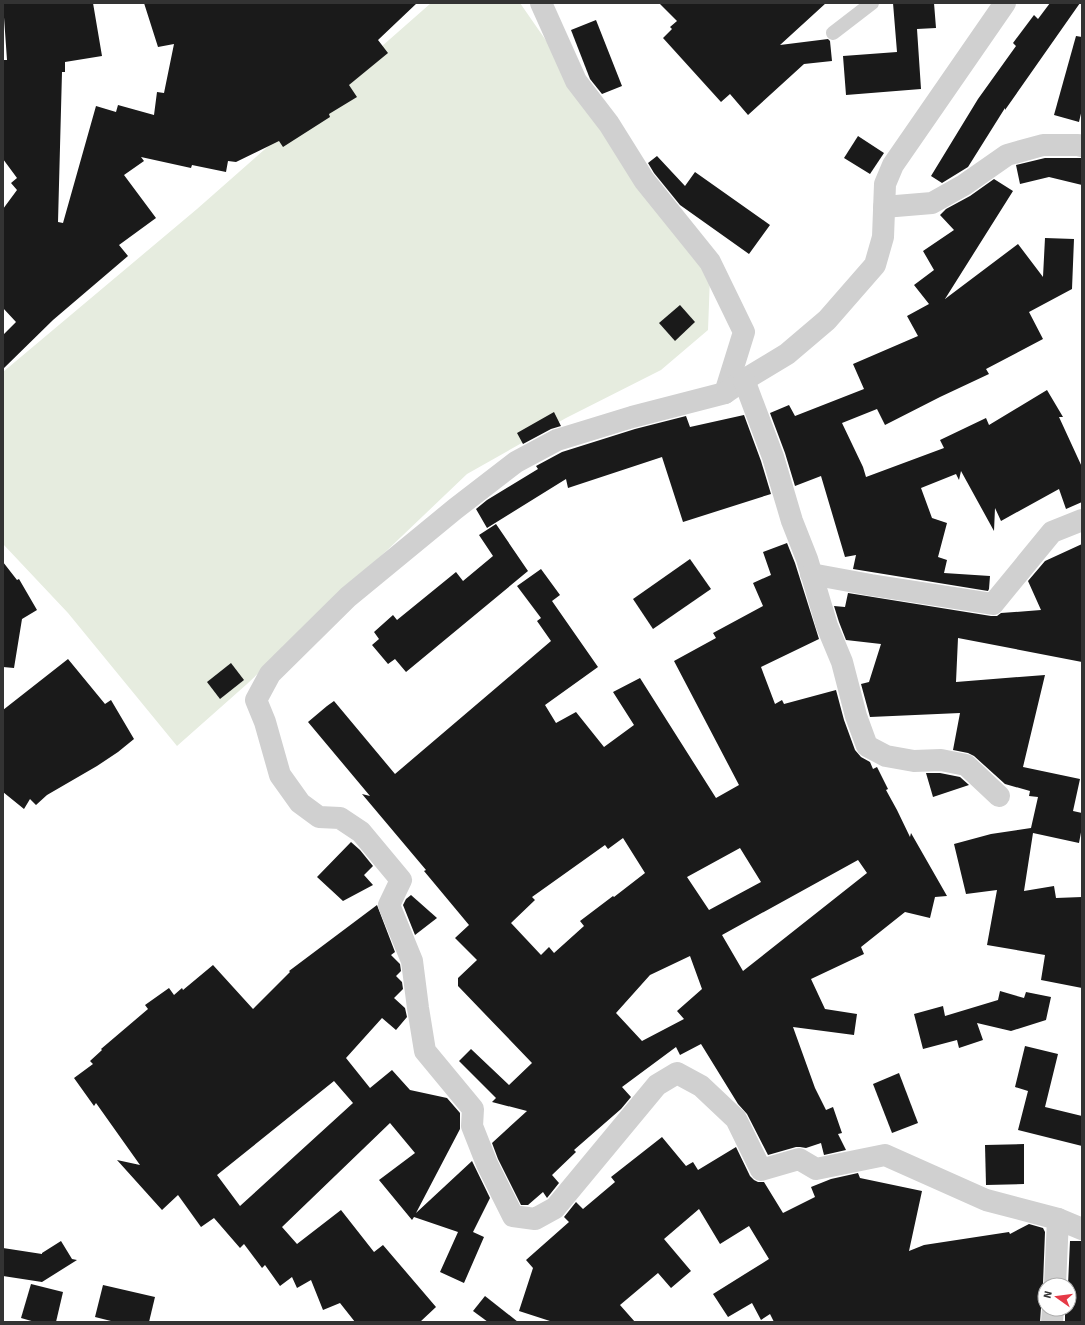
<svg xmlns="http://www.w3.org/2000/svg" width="1085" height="1325" viewBox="0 0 1085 1325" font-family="'Source Sans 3',sans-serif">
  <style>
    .green { fill: #e6ecdf }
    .building { fill: #1a1a1a; fill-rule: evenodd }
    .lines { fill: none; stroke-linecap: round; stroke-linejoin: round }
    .lane { stroke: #d0d0d0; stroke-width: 14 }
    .street { stroke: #d0d0d0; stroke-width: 22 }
  </style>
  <rect width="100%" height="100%" fill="#fff"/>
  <path class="green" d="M 431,3 L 520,3 L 710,277 L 708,330 L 661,370 L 566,418 L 467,474 L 247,684 L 177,746 L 68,613 L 3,544 L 3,372 L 197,209 Z"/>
  <g class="building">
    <path d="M 3,3 L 93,3 L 102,56 L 65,62 L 65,72 L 62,72 L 58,222 L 63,223 L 96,106 L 116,112 L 118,105 L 154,115 L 157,92 L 164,93 L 174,44 L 158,47 L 144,3 L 417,3 L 378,40 L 388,53 L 349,85 L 357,97 L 329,114 L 330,117 L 283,147 L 279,141 L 236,162 L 228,161 L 226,172 L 192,165 L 191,168 L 141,157 L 144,161 L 124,175 L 156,218 L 119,245 L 128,256 L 53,320 L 3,369 L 3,335 L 16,322 L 3,308 L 3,209 L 17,190 L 11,183 L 17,178 L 3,159 L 3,60 L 7,60 Z"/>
    <path d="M 659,3 L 826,3 L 780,45 L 828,39 L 830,41 L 832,61 L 804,64 L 748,115 L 730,94 L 721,102 L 663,38 L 672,29 L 670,27 L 677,21 Z"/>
    <path d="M 893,3 L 934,3 L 936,28 L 917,29 L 921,89 L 846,95 L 843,56 L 897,52 Z"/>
    <path d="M 1050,3 L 1080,3 L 1005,110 L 1005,108 L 968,167 L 942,183 L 931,176 L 978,99 L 1016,46 L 1013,43 L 1034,15 L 1038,19 Z"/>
    <path d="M 596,20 L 622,86 L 602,94 L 590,79 L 571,30 Z"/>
    <path d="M 1076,36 L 1082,37 L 1082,109 L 1079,122 L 1054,115 Z"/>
    <path d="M 858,136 L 884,153 L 870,174 L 844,158 Z"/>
    <path d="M 657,156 L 685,186 L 695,172 L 770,225 L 749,254 L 680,205 L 654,173 L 648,163 Z"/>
    <path d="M 1045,158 L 1082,158 L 1082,185 L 1049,177 L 1020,184 L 1016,165 Z"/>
    <path d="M 994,179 L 1013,191 L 945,299 L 1018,244 L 1043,277 L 1045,238 L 1074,239 L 1072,289 L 1029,312 L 1043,339 L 986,369 L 989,374 L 940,397 L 885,425 L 877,409 L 842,423 L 863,467 L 866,477 L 944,448 L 940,440 L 986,418 L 989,425 L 1047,390 L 1063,417 L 1059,417 L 1082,467 L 1082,502 L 1066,509 L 1059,489 L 1001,521 L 995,508 L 994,531 L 961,471 L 959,480 L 956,474 L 921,488 L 932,518 L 947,523 L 938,557 L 947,560 L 944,573 L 990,576 L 989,589 L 988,591 L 853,569 L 856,555 L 845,557 L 821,476 L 795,486 L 785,453 L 770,413 L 789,405 L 795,416 L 864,389 L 853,364 L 918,336 L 907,316 L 929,304 L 914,285 L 934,270 L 923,251 L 954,230 L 940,215 L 946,209 L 970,196 Z"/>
    <path d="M 680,305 L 695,322 L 675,341 L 659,323 Z"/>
    <path d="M 554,412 L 561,426 L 551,429 L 523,444 L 517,433 Z"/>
    <path d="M 744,415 L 761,461 L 771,494 L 683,522 L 662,457 L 568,488 L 566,479 L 487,528 L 476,509 L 487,500 L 538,469 L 536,466 L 562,452 L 635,429 L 686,416 L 690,427 Z"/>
    <path d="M 496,524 L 528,571 L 406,672 L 395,659 L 388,664 L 372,645 L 379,639 L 374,632 L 393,615 L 397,620 L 456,572 L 463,581 L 493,556 L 479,535 Z"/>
    <path d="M 787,543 L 795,563 L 819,639 L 761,667 L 775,704 L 782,700 L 784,704 L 836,690 L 844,720 L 855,750 L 861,757 L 870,762 L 873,769 L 877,767 L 888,789 L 886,790 L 897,810 L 910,837 L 911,833 L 947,896 L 935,897 L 930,918 L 905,912 L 861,947 L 864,954 L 811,979 L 825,1009 L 857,1014 L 854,1035 L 793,1027 L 815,1088 L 826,1110 L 833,1107 L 842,1133 L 838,1134 L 846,1150 L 824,1155 L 821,1143 L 806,1148 L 800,1147 L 796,1147 L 768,1155 L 747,1114 L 738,1104 L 701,1044 L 680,1055 L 676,1047 L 622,1087 L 631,1097 L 621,1109 L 574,1150 L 576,1152 L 552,1175 L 559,1183 L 547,1198 L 543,1192 L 528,1205 L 521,1205 L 498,1159 L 492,1143 L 527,1111 L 492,1102 L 496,1098 L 459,1061 L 471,1049 L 509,1085 L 532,1063 L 458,986 L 458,978 L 477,960 L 455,938 L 469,925 L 424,871 L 426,870 L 362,794 L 370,796 L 308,722 L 327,706 L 334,701 L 395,774 L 551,641 L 537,621 L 541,618 L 517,586 L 541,569 L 560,595 L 552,601 L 598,667 L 545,705 L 556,723 L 576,712 L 604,747 L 634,725 L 613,692 L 640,678 L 716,798 L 739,785 L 674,661 L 716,638 L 713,633 L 763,606 L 753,583 L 771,575 L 763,552 ZM 623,838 L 645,873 L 614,897 L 613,896 L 580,921 L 584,926 L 554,953 L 549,947 L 541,955 L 511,923 L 535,900 L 532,897 L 605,845 L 608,849 ZM 740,848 L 761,882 L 709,910 L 687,877 ZM 858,860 L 867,873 L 743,971 L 722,935 ZM 690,956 L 702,989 L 677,1011 L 684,1019 L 642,1041 L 616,1013 L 650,975 Z"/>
    <path d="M 1082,544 L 1082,662 L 958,638 L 956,682 L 1045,675 L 1023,767 L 1080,779 L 1073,811 L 1082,813 L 1082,827 L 1079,843 L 1033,833 L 1024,891 L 1054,886 L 1056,898 L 1082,897 L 1082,988 L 1041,980 L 1045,955 L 987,945 L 997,890 L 966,894 L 954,844 L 991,834 L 1031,828 L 1038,797 L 1029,796 L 1030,791 L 1005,784 L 974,756 L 968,753 L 953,750 L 960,713 L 870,717 L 861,684 L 869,682 L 881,644 L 846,640 L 839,622 L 834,606 L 845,607 L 848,593 L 991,616 L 997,616 L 1001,613 L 1041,610 L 1028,581 L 1045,561 Z"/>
    <path d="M 690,559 L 711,589 L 653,629 L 633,599 Z"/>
    <path d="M 3,562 L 17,580 L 19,579 L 37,610 L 22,619 L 14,668 L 3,667 Z"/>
    <path d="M 68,659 L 105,704 L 111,700 L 134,739 L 118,752 L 97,766 L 47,795 L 36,805 L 30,799 L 24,809 L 3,792 L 3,710 Z"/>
    <path d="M 231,663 L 244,680 L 220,699 L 207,682 Z"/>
    <path d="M 926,773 L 940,773 L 960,777 L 969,785 L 933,797 Z"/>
    <path d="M 351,842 L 360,850 L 373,866 L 364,875 L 373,885 L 343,901 L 317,877 Z"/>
    <path d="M 411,895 L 437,918 L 415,935 L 403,905 L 406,899 Z"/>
    <path d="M 377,905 L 395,952 L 391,955 L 400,964 L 401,971 L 396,976 L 402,982 L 403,989 L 394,998 L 405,1008 L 407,1017 L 396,1030 L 382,1018 L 346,1058 L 370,1088 L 392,1070 L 410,1090 L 447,1098 L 460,1113 L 460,1129 L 416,1213 L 472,1161 L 490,1198 L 473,1232 L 484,1237 L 464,1283 L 440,1272 L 458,1232 L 414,1217 L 412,1220 L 379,1180 L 415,1153 L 390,1123 L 282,1227 L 297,1244 L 341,1210 L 374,1252 L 383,1245 L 436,1307 L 420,1322 L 355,1322 L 340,1303 L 323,1310 L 311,1280 L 297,1288 L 292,1277 L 280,1286 L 265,1265 L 262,1268 L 244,1244 L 240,1248 L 214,1218 L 201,1227 L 178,1195 L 162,1210 L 117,1160 L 140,1165 L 96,1103 L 94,1106 L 74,1078 L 93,1064 L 90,1061 L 102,1050 L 101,1049 L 148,1009 L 145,1005 L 169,988 L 174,995 L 182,988 L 183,990 L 213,965 L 253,1009 L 290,972 L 289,971 ZM 334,1081 L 353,1103 L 240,1206 L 217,1175 Z"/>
    <path d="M 1000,991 L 1024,998 L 1026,992 L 1051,997 L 1046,1020 L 1011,1031 L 977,1023 L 983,1040 L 959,1048 L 957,1040 L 923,1049 L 914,1014 L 943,1006 L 945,1016 L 998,1000 Z"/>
    <path d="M 1025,1046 L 1058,1054 L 1045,1107 L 1082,1116 L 1082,1146 L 1018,1130 L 1028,1091 L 1015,1087 Z"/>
    <path d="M 899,1073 L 918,1123 L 892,1133 L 873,1084 Z"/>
    <path d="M 662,1137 L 686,1166 L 693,1162 L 698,1170 L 736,1147 L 750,1176 L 754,1180 L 758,1182 L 764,1182 L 783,1213 L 815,1197 L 811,1187 L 831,1179 L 858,1173 L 860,1178 L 922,1191 L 909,1251 L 924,1245 L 1009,1232 L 1010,1234 L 1029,1224 L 1043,1228 L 1045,1232 L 1043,1284 L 1045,1292 L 1045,1300 L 1043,1302 L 1041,1308 L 1040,1322 L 774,1322 L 770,1314 L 761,1320 L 752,1303 L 728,1317 L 713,1294 L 769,1259 L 749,1226 L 720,1244 L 699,1209 L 664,1239 L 691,1271 L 671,1288 L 658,1273 L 620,1305 L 635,1322 L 553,1322 L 519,1311 L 533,1268 L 526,1260 L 569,1222 L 564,1217 L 576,1202 L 583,1209 L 615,1182 L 611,1177 Z"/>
    <path d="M 1024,1144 L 1024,1184 L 986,1185 L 985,1145 Z"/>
    <path d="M 61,1241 L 72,1259 L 77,1260 L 42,1282 L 3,1276 L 3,1248 L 42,1254 L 42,1253 Z"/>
    <path d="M 1070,1241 L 1082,1241 L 1082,1322 L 1065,1322 L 1065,1309 L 1069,1309 L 1069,1285 L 1068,1285 Z"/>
    <path d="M 31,1284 L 63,1292 L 56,1322 L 35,1322 L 21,1318 Z"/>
    <path d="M 103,1285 L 155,1297 L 149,1322 L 115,1322 L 95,1317 Z"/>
    <path d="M 485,1296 L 518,1322 L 488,1322 L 473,1311 Z"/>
  </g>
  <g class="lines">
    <path class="lane" d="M 833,33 L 872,3"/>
    <g class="street">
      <path d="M 541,3 L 576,81 L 609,124 L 644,180 L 710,262 L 744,332 L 725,393"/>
      <path d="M 1005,3 L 893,165 L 885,184 L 883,237 L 875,265 L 827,320 L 787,354 L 744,380 L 725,393 L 632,417 L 557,440 L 516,462 L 455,509 L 348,597 L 270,674 L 256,700 L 265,722 L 280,775 L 300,803 L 319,817 L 340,818 L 361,832 L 401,880 L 389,905 L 412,961 L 418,1008 L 425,1051 L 473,1109 L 472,1126 L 487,1164 L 513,1216 L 535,1219 L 555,1208 L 657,1085 L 677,1073 L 701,1086 L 736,1119 L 761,1170 L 799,1159 L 816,1169 L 885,1155 L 986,1200 L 1058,1219 L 1082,1229"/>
      <path d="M 884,207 L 932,203 L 964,185 L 1007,155 L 1043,145 L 1078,145 L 1082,146"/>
      <path d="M 744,380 L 773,457 L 792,521 L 807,559 L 827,626 L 842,662 L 856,716 L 867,746 L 886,756 L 914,761 L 941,760 L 966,765 L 999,796"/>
      <path d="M 811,574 L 871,585 L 993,604 L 1052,532 L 1082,520"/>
      <path d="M 1055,1285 L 1058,1219"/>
      <path d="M 1052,1322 L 1053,1309"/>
    </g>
  </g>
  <rect width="1085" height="1325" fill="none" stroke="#333333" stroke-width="8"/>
  <g transform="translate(1057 1297) rotate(284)"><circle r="19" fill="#ffffff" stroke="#adadad"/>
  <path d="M0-3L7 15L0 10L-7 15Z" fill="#e63946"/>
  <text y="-6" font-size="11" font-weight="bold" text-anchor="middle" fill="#333333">N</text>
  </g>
</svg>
